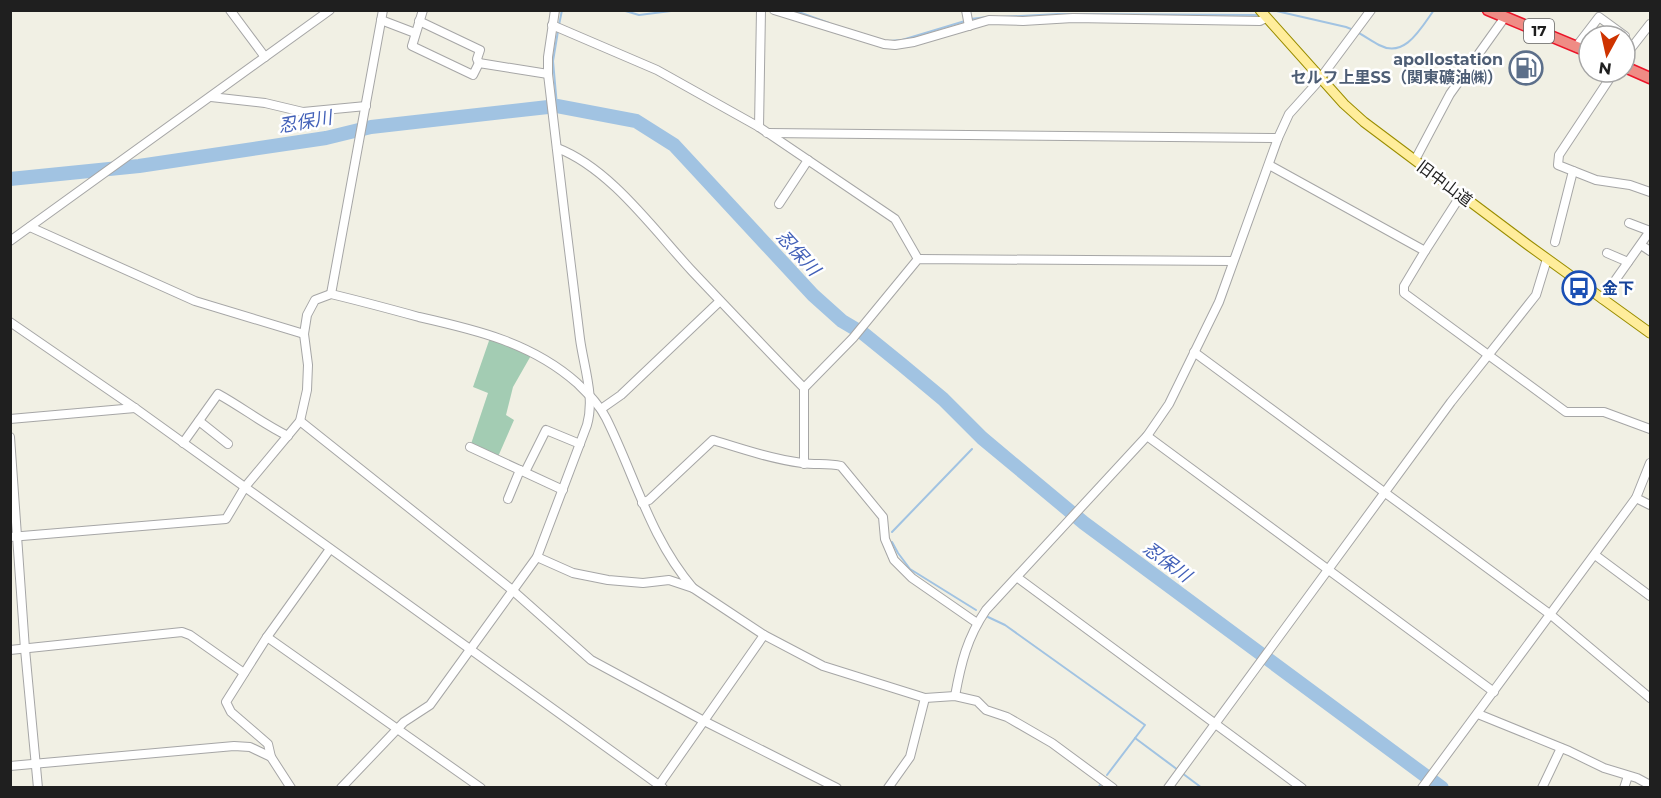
<svg xmlns="http://www.w3.org/2000/svg" width="1661" height="798" viewBox="0 0 1661 798" font-family="Montserrat,'Noto Sans JP',sans-serif">
  <style>
    .cemetery { fill: #a3ccb3 }
    .lines { fill: none; stroke-linecap: round; stroke-linejoin: round }
    .stream { stroke: #a1c3e2; stroke-width: 2 }
    .river { stroke: #a1c3e2; stroke-width: 14 }
    .minor-casing { stroke: #a6a6a6; stroke-width: 10 }
    .major-casing { stroke: #9a8d00; stroke-width: 11 }
    .highway-casing { stroke: #eb1529; stroke-width: 13 }
    .minor { stroke: #fff; stroke-width: 8 }
    .major { stroke: #ffed9b; stroke-width: 9 }
    .highway { stroke: #ef8c85; stroke-width: 10 }
    .labels { text-anchor: middle; stroke-width: 5; stroke-linejoin: round; paint-order: stroke }
    .shield { fill: #fff; stroke: #626262; stroke-width: 1.5 }
    .shield-label { font-size: 15px; font-weight: bold; fill: #1f1f1f }
    .service-label { font-size: 16px; font-weight: bold; fill: #4e5e75; stroke: #fff; text-anchor: end }
    .street-label { font-size: 16px; fill: #1f1f1f; stroke: #fff }
    .transit-label { font-size: 16px; font-weight: bold; fill: #164399; stroke: #fff; text-anchor: start }
    .water-label { font-size: 18px; font-style: italic; fill: #4260b8; stroke: #fff }
  </style>
  <rect width="100%" height="100%" fill="#f1f0e4"/>
  <path class="cemetery" d="M 491,335 L 533,352 L 513,387 L 506,415 L 514,420 L 497,459 L 470,447 L 488,393 L 473,387 Z"/>
  <g class="lines">
    <g class="stream">
      <path d="M 622,10 L 639,15 L 679,10"/>
      <path d="M 793,10 L 829,23"/>
      <path d="M 1272,10 L 1346,27 C 1358,31 1368,39 1379,45 C 1405,59 1421,28 1434,10"/>
      <path d="M 1000,17 L 1058,14 L 1257,15 L 1261,13"/>
      <path d="M 970,19 L 988,17"/>
      <path d="M 559,25 L 562,10"/>
      <path d="M 889,41 L 902,40 L 965,21"/>
      <path d="M 557,106 L 553,61 L 558,31"/>
      <path d="M 980,441 L 982,438"/>
      <path d="M 892,532 L 972,449"/>
      <path d="M 892,542 L 898,553 L 910,569 L 976,610"/>
      <path d="M 988,617 L 1005,625 L 1145,725 L 1107,775"/>
      <path d="M 1135,738 L 1178,770"/>
      <path d="M 1182,773 L 1202,788"/>
      <path d="M 1098,788 L 1100,785"/>
    </g>
    <path class="river" d="M 10,179 L 139,166 L 326,138 L 371,127 L 557,106 L 636,121 L 674,145 L 813,295 L 842,321 L 864,334 L 901,364 L 943,399 L 982,438 L 1084,523 L 1442,788"/>
    <g class="minor-casing">
      <g id="minor">
        <path d="M 230,10 L 265,57"/>
        <path d="M 423,10 L 412,46 L 473,75 L 479,63 L 548,74"/>
        <path d="M 774,10 L 884,44 L 895,45 L 914,42 L 989,20 L 1023,21 L 1073,18 L 1260,21 L 1266,18"/>
        <path d="M 966,10 L 969,26"/>
        <path d="M 381,20 L 415,33"/>
        <path d="M 419,21 L 480,50 L 477,59 L 479,63"/>
        <path d="M 552,25 L 657,70 L 759,127 L 895,219 L 918,259"/>
        <path d="M 1576,47 L 1599,17 L 1625,36"/>
        <path d="M 1625,56 L 1650,24"/>
        <path d="M 1614,72 L 1559,155 L 1558,165 L 1596,180 L 1630,185 L 1650,192"/>
        <path d="M 211,97 L 265,103 L 303,112 L 366,106"/>
        <path d="M 759,127 L 761,10"/>
        <path d="M 767,133 L 1278,138"/>
        <path d="M 557,148 C 610,168 654,230 692,271 C 729,310 766,349 804,388 L 804,464"/>
        <path d="M 1415,160 L 1450,94 L 1505,17"/>
        <path d="M 1269,165 L 1425,251 L 1404,286 L 1404,293 L 1566,412 L 1604,412 L 1650,429"/>
        <path d="M 779,204 L 808,160"/>
        <path d="M 1629,223 L 1650,231"/>
        <path d="M 30,227 L 195,301 L 304,334"/>
        <path d="M 10,241 L 330,10"/>
        <path d="M 1555,242 L 1573,171"/>
        <path d="M 1641,245 L 1650,251"/>
        <path d="M 1425,251 L 1461,195"/>
        <path d="M 1607,253 L 1628,262"/>
        <path d="M 331,294 L 383,10"/>
        <path d="M 1602,299 L 1650,231"/>
        <path d="M 10,322 L 135,408 L 663,788"/>
        <path d="M 1194,352 L 1551,615 L 1650,698"/>
        <path d="M 804,388 L 853,338 L 918,259 L 1233,261"/>
        <path d="M 601,409 L 621,395 L 720,301"/>
        <path d="M 10,419 L 135,408"/>
        <path d="M 199,421 L 228,444"/>
        <path d="M 300,421 L 511,589 L 591,660 L 704,721 L 837,788"/>
        <path d="M 1147,436 L 1494,692"/>
        <path d="M 10,437 L 25,649 L 38,788"/>
        <path d="M 183,443 L 218,394 C 242,407 263,424 288,436"/>
        <path d="M 470,447 L 563,490"/>
        <path d="M 525,472 L 546,430 L 580,444"/>
        <path d="M 1636,498 L 1650,505"/>
        <path d="M 508,499 L 520,470"/>
        <path d="M 642,503 L 649,500 L 713,440 C 742,449 772,459 802,463 C 815,465 828,463 841,466 L 883,517 L 885,539 L 894,560 L 912,578 L 977,623"/>
        <path d="M 10,537 L 226,519 L 245,487 L 300,421 L 307,390 L 308,365 L 304,334 L 307,315 L 315,300 L 331,294 C 360,301 390,309 419,317 C 477,330 532,343 577,383 C 588,394 599,404 606,418 C 635,476 650,538 693,588"/>
        <path d="M 1595,555 L 1650,596"/>
        <path d="M 537,557 L 573,573 L 608,580 L 643,583 L 669,580 L 693,588 L 764,635 L 823,666 L 925,698 L 955,696 L 977,701 L 986,710 L 1007,717 L 1052,743 L 1113,788"/>
        <path d="M 1018,578 L 1302,788"/>
        <path d="M 267,637 L 481,788"/>
        <path d="M 10,650 L 182,632 L 190,635 L 244,673"/>
        <path d="M 955,696 C 961,663 967,638 986,610 L 1147,436 L 1169,404 L 1219,302 L 1278,138 L 1289,114 L 1316,84 L 1371,10"/>
        <path d="M 1478,714 L 1569,751 L 1604,768 L 1637,778 L 1650,785"/>
        <path d="M 10,766 L 234,746 L 250,747 L 271,757"/>
        <path d="M 291,788 L 271,757 L 268,744 L 231,712 L 226,702 L 267,637 L 330,549"/>
        <path d="M 341,788 L 404,722 L 430,705 L 537,557 L 587,425 C 595,397 584,368 580,339 C 569,251 558,162 548,74 L 548,57 L 555,10"/>
        <path d="M 657,788 L 764,635"/>
        <path d="M 888,788 L 910,757 L 925,698"/>
        <path d="M 1168,788 L 1451,402 L 1536,295 L 1547,259"/>
        <path d="M 1422,788 L 1636,498 L 1650,463"/>
        <path d="M 1542,788 L 1561,748"/>
        <path d="M 1624,788 L 1628,776"/>
      </g>
    </g>
    <g class="major-casing">
      <path id="major" d="M 1260,10 L 1344,104 L 1364,122 L 1528,245 L 1650,333"/>
    </g>
    <g class="highway-casing">
      <g id="highway">
        <path d="M 1488,10 L 1589,52"/>
        <path d="M 1625,67 L 1650,78"/>
      </g>
    </g>
    <use href="#minor" class="minor"/>
    <use href="#major" class="major"/>
    <use href="#highway" class="highway"/>
  </g>
  <defs>
    <g id="fuel-ring" transform="scale(1.725)"><circle r="9.5" fill="#fff" stroke="#5c6f8a" stroke-width="1.5"/><path d="M-5.5-6h7V0h2V4h1.3V-2.5L3-4.5l.8-.8L6-3V5H2.5V1h-1V6h-7ZM-4.2-4.7v3.2H.2V-4.7Z" fill="#5c6f8a"/></g>
    <g id="bus-ring" transform="scale(1.725)"><circle r="9.5" fill="#fff" stroke="#1a4fb4" stroke-width="1.5"/><path d="M-5-6H5V4H4V6H2V4H-2V6H-4V4H-5ZM-3.5-4V0h7V-4ZM-3.5 1.2v1.5H-2V1.2ZM2 1.2v1.5H3.5V1.2Z" fill="#1a4fb4"/></g>
  </defs>
  <g fill-rule="evenodd">
    <use href="#fuel-ring" x="1526" y="68"/>
    <use href="#bus-ring" x="1579" y="288"/>
  </g>
  <g class="labels">
    <rect class="shield" x="1524" y="19" width="30" height="24" rx="4.5"/>
    <g class="shield-label">
      <text x="1539" y="36">17</text>
    </g>
    <g class="service-label">
      <text x="1503" y="65">apollostation<tspan x="1503" dy="18">セルフ上里SS（関東礦油㈱）</tspan></text>
    </g>
    <g class="street-label">
      <text transform="translate(1445 183) rotate(37)" y="6">旧中山道</text>
    </g>
    <g class="transit-label">
      <text x="1602" y="294">金下</text>
    </g>
    <g class="water-label">
      <text transform="translate(305 122) rotate(-10)" y="6">忍保川</text>
      <text transform="translate(798 253) rotate(47)" y="6">忍保川</text>
      <text transform="translate(1167 562) rotate(36)" y="6">忍保川</text>
    </g>
  </g>
  <rect width="1661" height="798" fill="none" stroke="#1f1f1f" stroke-width="24"/>
  <g transform="translate(1607 54) rotate(188)"><circle r="28" fill="#ffffff" stroke="#a5a5a5" stroke-width="1.5"/>
  <path d="M0-4.5L10 22L0 15L-10 22Z" fill="#ce3300"/>
  <text y="-9" font-size="16" font-weight="bold" text-anchor="middle" fill="#1f1f1f">N</text>
  </g>
</svg>
